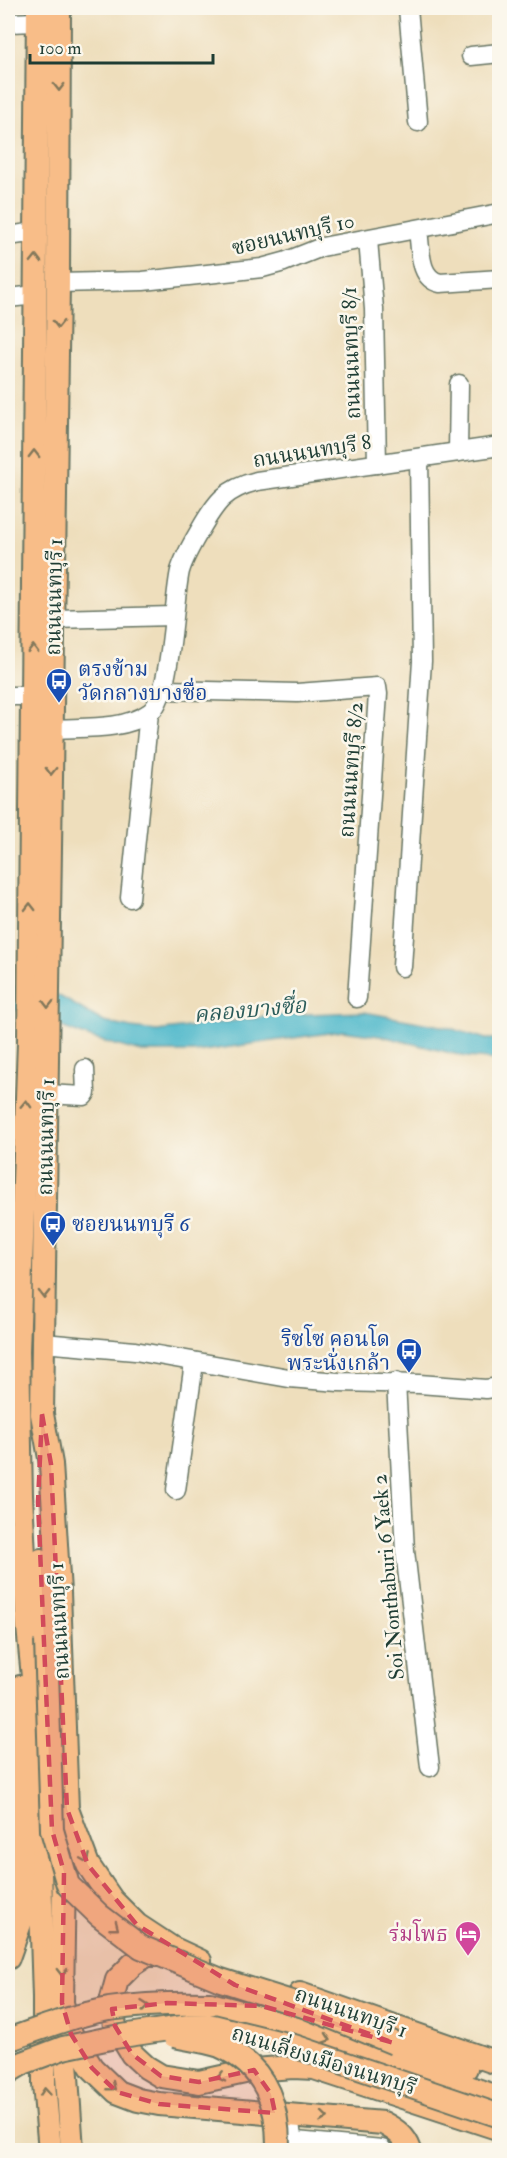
<svg xmlns="http://www.w3.org/2000/svg" width="507" height="2158" viewBox="0 0 507 2158" font-family="'IM FELL Double Pica','Noto Serif Thai',serif">
  <style>
    .water { fill: #4eb8cb; stroke: #367a80; stroke-width: 1.5 }
    .lines { fill: none; stroke-linecap: round; stroke-linejoin: round }
    .minor-casing { stroke: #677564; stroke-width: 21 }
    .major-casing { stroke: #677564; stroke-width: 26 }
    .minor { stroke: #fff; stroke-width: 18 }
    .major { stroke: #f8bd88; stroke-width: 22 }
    .major-bridge-casing { stroke: #677564; stroke-width: 26; stroke-linecap: butt }
    .major-bridge { stroke: #f8bd88; stroke-width: 22 }
    .oneway { stroke: #81775a }
    .marked { fill: #d1495b; fill-opacity: 0.2; stroke: #d1495b; stroke-width: 4.5; stroke-dasharray: 12 8; stroke-linejoin: round }
    .labels { text-anchor: middle; stroke-width: 5; stroke-linejoin: round; paint-order: stroke }
    .street-label { font-size: 21px; fill: #1f3d34; stroke: #fbf7ec }
    .transit-label { font-size: 21px; fill: #164399; stroke: #fbf7ec; text-anchor: start }
    .hotel-label { font-size: 21px; fill: #b23c85; stroke: #fbf7ec; text-anchor: end }
    .water-label { font-size: 22px; font-style: italic; fill: #2b5c5a; stroke: #fbf7ec }
  </style>
  <rect width="100%" height="100%" fill="#fbf7ec"/>
  <filter id="ink" filterUnits="userSpaceOnUse"><feTurbulence type="fractalNoise" baseFrequency=".0167" numOctaves="2"/><feDisplacementMap in="SourceGraphic" scale="12" xChannelSelector="R" yChannelSelector="G"/><feConvolveMatrix kernelMatrix="1 2 1 2 8 2 1 2 1" color-interpolation-filters="sRGB"/></filter>
  <filter id="wash" filterUnits="userSpaceOnUse"><feTurbulence type="fractalNoise" baseFrequency=".008" numOctaves="4" result="noise"/><feDisplacementMap in="SourceGraphic" scale="24" xChannelSelector="R" yChannelSelector="G"/><feGaussianBlur stdDeviation="1.35" result="paint"/><feColorMatrix in="noise" values="0 0 0 0 0 0 0 0 0 0 0 0 0 0 0 0 0 1.4 0 .05"/><feComposite in="paint" operator="in"/></filter>
  <g filter="url(#wash)">
    <rect width="100%" height="100%" fill="#eedebc"/>
    <path class="water" d="M 8,984 L 61,997 L 104,1022 L 131,1028 L 157,1031 L 279,1015 L 364,1012 L 446,1027 L 486,1039 L 499,1039 L 499,1060 L 467,1057 L 386,1037 L 343,1031 L 195,1052 L 141,1052 L 91,1038 L 8,1007 Z"/>
  </g>
  <g filter="url(#ink)">
    <g class="lines">
      <g class="minor-casing">
        <g id="minor">
          <path d="M 408,8 L 418,122"/>
          <path d="M 8,23 L 38,22"/>
          <path d="M 471,56 L 500,53"/>
          <path d="M 418,230 C 421,248 418,278 440,283 L 500,279"/>
          <path d="M 8,236 L 36,232"/>
          <path d="M 368,240 L 374,309 L 377,464"/>
          <path d="M 58,283 L 143,281 L 262,268 L 284,262 L 322,247 L 500,213"/>
          <path d="M 8,298 L 36,295"/>
          <path d="M 458,452 L 459,384"/>
          <path d="M 54,619 L 173,616"/>
          <path d="M 164,690 L 297,693 L 377,687 L 378,694 L 357,998"/>
          <path d="M 8,696 L 32,696"/>
          <path d="M 52,729 C 84,727 122,731 149,713"/>
          <path d="M 130,898 L 149,713 C 172,698 173,601 180,571 C 184,557 193,542 200,530 C 216,502 225,489 257,481 L 500,446"/>
          <path d="M 402,967 L 422,661 L 419,458"/>
          <path d="M 46,1094 L 84,1096 L 86,1093 L 85,1069"/>
          <path d="M 43,1343 L 135,1351 L 289,1378 L 339,1382 L 419,1384 L 486,1389 L 500,1387"/>
          <path d="M 396,1382 L 405,1551 L 430,1767"/>
          <path d="M 176,1490 L 194,1363"/>
          <path d="M 289,2114 L 292,2138 L 296,2141 L 382,2149"/>
        </g>
      </g>
      <g class="major-casing">
        <g id="major">
          <path d="M 38,8 L 29,1042 L 18,1351 L 21,1495 L 27,1617 L 34,1687 L 44,1997 L 44,2084 L 50,2150"/>
          <path d="M 59,8 L 58,283 L 42,1414 L 51,1464 L 59,1592 L 67,1809 L 88,1865 L 112,1900 L 137,1925 L 172,1948 L 200,1961"/>
          <path d="M 41,1560 L 45,1628"/>
          <path d="M 64,1868 L 62,2003 L 72,2150"/>
          <path d="M 171,1955 L 147,1955 L 133,1964 L 117,1980 L 111,2002 L 115,2026 L 132,2054 L 146,2067 L 161,2076 L 199,2082 L 254,2070 L 293,2067 L 314,2068 L 500,2129"/>
          <path d="M 8,1958 L 23,1915 L 20,1878 L 23,1819 L 19,1739 L 20,1687"/>
          <path d="M 300,1994 L 500,2064"/>
          <path d="M 62,2003 L 71,2034 L 92,2068 L 117,2092 L 138,2100 L 159,2104 L 383,2123 C 396,2130 405,2136 410,2150"/>
          <path d="M 210,2004 C 309,2029 404,2065 500,2098"/>
          <path d="M 375,2037 L 466,2068"/>
        </g>
      </g>
      <use href="#minor" class="minor"/>
      <use href="#major" class="major"/>
      <g class="major-bridge-casing">
        <g id="major-bridge">
          <path d="M 46,1640 L 52,1830 L 68,1885 L 99,1915 L 141,1947 L 221,1980 L 304,2006 L 394,2043"/>
          <path d="M 174,2036 C 189,2039 206,2041 220,2046 C 265,2066 279,2105 278,2150"/>
          <path d="M 8,2040 C 41,2028 75,2015 109,2009 C 143,2004 177,2003 210,2004"/>
          <path d="M 8,2072 L 23,2063 L 63,2048 L 115,2037 L 189,2026 L 213,2026 L 294,2046 L 500,2116"/>
        </g>
      </g>
      <use href="#major-bridge" class="major-bridge"/>
    </g>
    <defs><path id="oneway-chevron" d="M-2-3.5L2.5 0L-2 3.5" fill="none" stroke-width="1.6" stroke-linecap="round" stroke-linejoin="round" transform="scale(1.5)"/></defs>
    <g class="oneway">
      <use href="#oneway-chevron" transform="translate(59 87) rotate(90)"/>
      <use href="#oneway-chevron" transform="translate(36 259) rotate(-89)"/>
      <use href="#oneway-chevron" transform="translate(58 324) rotate(91)"/>
      <use href="#oneway-chevron" transform="translate(34 454) rotate(-90)"/>
      <use href="#oneway-chevron" transform="translate(33 649) rotate(-89)"/>
      <use href="#oneway-chevron" transform="translate(51 771) rotate(91)"/>
      <use href="#oneway-chevron" transform="translate(30 907) rotate(-90)"/>
      <use href="#oneway-chevron" transform="translate(48 1004) rotate(91)"/>
      <use href="#oneway-chevron" transform="translate(26 1104) rotate(-88)"/>
      <use href="#oneway-chevron" transform="translate(44 1294) rotate(91)"/>
      <use href="#oneway-chevron" transform="translate(86 1859) rotate(67)"/>
      <use href="#oneway-chevron" transform="translate(115 1927) rotate(38)"/>
      <use href="#oneway-chevron" transform="translate(62 1972) rotate(90)"/>
      <use href="#oneway-chevron" transform="translate(145 2006) rotate(-6)"/>
      <use href="#oneway-chevron" transform="translate(327 2039) rotate(19)"/>
      <use href="#oneway-chevron" transform="translate(221 2077) rotate(167)"/>
      <use href="#oneway-chevron" transform="translate(112 2087) rotate(39)"/>
      <use href="#oneway-chevron" transform="translate(45 2092) rotate(-95)"/>
      <use href="#oneway-chevron" transform="translate(324 2117) rotate(6)"/>
    </g>
  </g>
  <path class="marked" d="M 42,1414 L 51,1464 L 67,1809 L 88,1865 L 137,1925 L 235,1985 L 394,2043 L 262,2006 L 167,2003 L 112,2009 L 115,2026 L 132,2054 L 161,2076 L 199,2082 L 254,2070 L 271,2094 L 275,2113 L 159,2104 L 117,2092 L 92,2068 L 71,2034 L 62,2003 L 64,1872 L 52,1830 L 38,1502 Z"/>
  <defs>
    <g id="bus-pin" transform="scale(1.35)"><path d="M0 17L-7.5 6A9.5 9.5 0 1 1 7.5 6Z" fill="#1a4fb4" stroke="#fbf7ec"/><path d="M-5-6H5V4H4V6H2V4H-2V6H-4V4H-5ZM-3.5-4V0h7V-4ZM-3.5 1.2v1.5H-2V1.2ZM2 1.2v1.5H3.5V1.2Z" fill="#fff"/></g>
    <g id="hotel-pin" transform="scale(1.35)"><path d="M0 17L-7.5 6A9.5 9.5 0 1 1 7.5 6Z" fill="#d1479c" stroke="#fbf7ec"/><path d="M-6-4.5h1.5V1H6V5H4.5V3h-9V5H-6ZM-4 0a1.8 1.8 0 1 1 3.6 0ZM.5 0V-2.5h3Q6-2.5 6 0Z" fill="#fff"/></g>
  </defs>
  <g fill-rule="evenodd">
    <use href="#bus-pin" x="59" y="681"/>
    <use href="#bus-pin" x="53" y="1224"/>
    <use href="#bus-pin" x="409" y="1351"/>
    <use href="#hotel-pin" x="468" y="1934"/>
  </g>
  <g class="labels">
    <g class="street-label">
      <text transform="translate(293 234) rotate(-13)" y="7">ซอยนนทบุรี 10</text>
      <text transform="translate(351 353) rotate(-92)" y="7">ถนนนนทบุรี 8/1</text>
      <text transform="translate(312 451) rotate(-9)" y="7">ถนนนนทบุรี 8</text>
      <text transform="translate(54 597) rotate(-89)" y="7">ถนนนนทบุรี 1</text>
      <text transform="translate(351 770) rotate(-86)" y="7">ถนนนนทบุรี 8/2</text>
      <text transform="translate(46 1137) rotate(-89)" y="7">ถนนนนทบุรี 1</text>
      <text transform="translate(388 1577) rotate(-95)" y="7">Soi Nonthaburi 6 Yaek 2</text>
      <text transform="translate(59 1621) rotate(-93)" y="7">ถนนนนทบุรี 1</text>
      <text transform="translate(351 2012) rotate(19)" y="7">ถนนนนทบุรี 1</text>
      <text transform="translate(324 2060) rotate(17)" y="7">ถนนเลี่ยงเมืองนนทบุรี</text>
    </g>
    <g class="transit-label">
      <text x="78" y="676">ตรงข้าม<tspan x="78" dy="24">วัดกลางบางซื่อ</tspan></text>
      <text x="72" y="1231">ซอยนนทบุรี 6</text>
      <text x="390" y="1346" text-anchor="end">ริซโซ คอนโด<tspan x="390" dy="24">พระนั่งเกล้า</tspan></text>
    </g>
    <g class="hotel-label">
      <text x="448" y="1941">ร่มโพธ</text>
    </g>
    <g class="water-label">
      <text transform="translate(250 1009) rotate(-5)" y="8">คลองบางซื่อ</text>
    </g>
  </g>
  <rect width="507" height="2158" fill="none" stroke="#fbf7ec" stroke-width="30"/>
  <path d="M30 54v9h183v-9" fill="none" stroke="#1f3d34" stroke-width="3"/>
  <text x="39" y="54" font-size="18" fill="#1f3d34" stroke="#fbf7ec" stroke-width="4.5" paint-order="stroke">100 m</text>
</svg>
